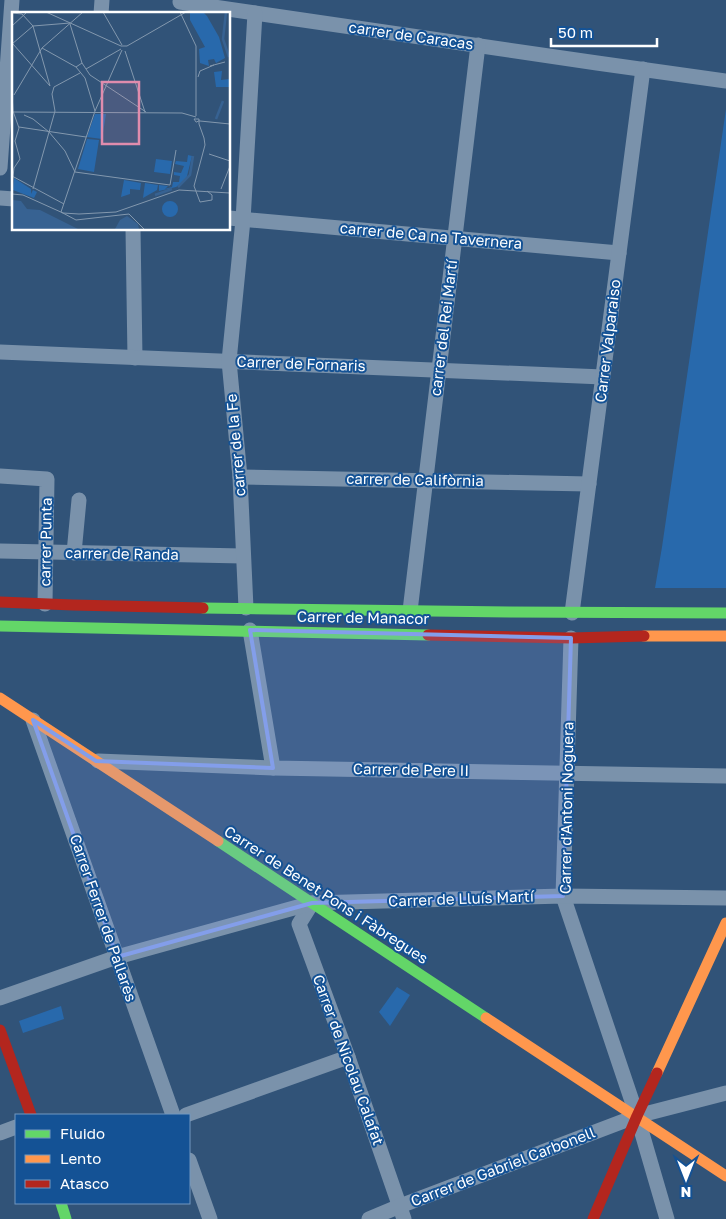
<svg xmlns="http://www.w3.org/2000/svg" width="726" height="1219" viewBox="0 0 726 1219" font-family="'Golos Text',sans-serif">
  <style>
    .green { fill: #2869ac }
    .lines { fill: none; stroke-linecap: round; stroke-linejoin: round }
    .street { stroke: #7a92ab; stroke-width: 15 }
    .fast { stroke: #63d668; stroke-width: 11 }
    .slow { stroke: #ff974d; stroke-width: 11 }
    .jam { stroke: #b3261e; stroke-width: 11 }
    .marked { fill: #839eea; fill-opacity: 0.2; stroke: #839eea; stroke-width: 4; stroke-linejoin: round }
    .labels { text-anchor: middle; stroke-width: 4; stroke-linejoin: round; paint-order: stroke }
    .street-label { font-size: 15px; fill: #fff; stroke: #145295 }
    .inset-river { fill: none; stroke: #376292; stroke-width: 2.5 }
    .inset-road { fill: none; stroke: #8398ae; stroke-width: 1 }
    .view { fill: #e08cad; fill-opacity: 0.15; stroke: #e08cad; stroke-width: 2.5 }
    .inset-edge { fill: none; stroke: #fff; stroke-width: 2.5 }
  </style>
  <rect width="100%" height="100%" fill="#315378"/>
  <g class="green">
    <path d="M 726,109 L 726,588 L 655,588 L 662,547 Z"/>
    <path d="M 397,987 L 410,995 L 390,1026 L 379,1012 Z"/>
    <path d="M 61,1006 L 64,1019 L 23,1033 L 19,1021 Z"/>
  </g>
  <g class="lines">
    <g class="street">
      <path d="M 180,2 L 597,63 L 726,81"/>
      <path d="M 101,14 L 102,0"/>
      <path d="M 0,168 L 12,0"/>
      <path d="M 0,198 L 14,199"/>
      <path d="M 229,218 L 619,253"/>
      <path d="M 133,229 L 135,358"/>
      <path d="M 0,352 L 603,377"/>
      <path d="M 0,476 L 47,479 L 45,604"/>
      <path d="M 240,477 L 589,484"/>
      <path d="M 0,551 L 243,556"/>
      <path d="M 74,553 L 79,500"/>
      <path d="M 246,608 L 240,477 L 229,361 L 243,220 L 255,13"/>
      <path d="M 410,611 L 478,45"/>
      <path d="M 572,613 L 643,69"/>
      <path d="M 250,630 L 273,768"/>
      <path d="M 571,638 L 563,896 L 637,1116 L 667,1219"/>
      <path d="M 33,720 L 173,1115"/>
      <path d="M 98,761 L 273,768 L 726,776"/>
      <path d="M 312,903 L 299,924 L 348,1057 L 404,1219"/>
      <path d="M 0,998 L 117,957 L 312,903 L 563,896 L 726,898"/>
      <path d="M 186,1115 L 348,1057"/>
      <path d="M 0,1133 L 16,1127"/>
      <path d="M 189,1160 L 210,1219"/>
      <path d="M 369,1219 L 400,1206 L 637,1116 L 726,1093"/>
    </g>
    <g class="fast">
      <path d="M 203,608 L 509,612 L 726,613"/>
      <path d="M 0,626 L 428,635"/>
      <path d="M 218,841 L 486,1018"/>
      <path d="M 61,1203 L 66,1219"/>
    </g>
    <g class="slow">
      <path d="M 644,636 L 726,636"/>
      <path d="M 0,698 L 218,841"/>
      <path d="M 486,1018 L 726,1176"/>
      <path d="M 657,1073 L 726,923"/>
    </g>
    <g class="jam">
      <path d="M 0,602 L 73,605 L 203,608"/>
      <path d="M 428,635 L 571,638 L 644,636"/>
      <path d="M 0,1030 L 31,1115"/>
      <path d="M 593,1219 L 637,1116 L 657,1073"/>
    </g>
  </g>
  <path class="marked" d="M 250,630 L 571,638 L 563,896 L 312,903 L 117,957 L 33,720 L 96,761 L 273,768 Z"/>
  <g class="labels">
    <g class="street-label">
      <text transform="translate(411 36) rotate(8)" y="5">carrer de Caracas</text>
      <text transform="translate(431 236) rotate(5)" y="5">carrer de Ca na Tavernera</text>
      <text transform="translate(444 328) rotate(-83)" y="5">carrer del Rei Martí</text>
      <text transform="translate(608 341) rotate(-83)" y="5">Carrer Valparaiso</text>
      <text transform="translate(301 364) rotate(2)" y="5">Carrer de Fornaris</text>
      <text transform="translate(236 445) rotate(-95)" y="5">carrer de la Fe</text>
      <text transform="translate(415 480) rotate(1)" y="5">carrer de Califòrnia</text>
      <text transform="translate(46 542) rotate(-89)" y="5">carrer Punta</text>
      <text transform="translate(122 554) rotate(1)" y="5">carrer de Randa</text>
      <text transform="translate(363 618) rotate(1)" y="5">Carrer de Manacor</text>
      <text transform="translate(411 770) rotate(1)" y="5">Carrer de Pere II</text>
      <text transform="translate(567 808) rotate(-89)" y="5">Carrer d'Antoni Noguera</text>
      <text transform="translate(326 895) rotate(33)" y="5">Carrer de Benet Pons i Fàbregues</text>
      <text transform="translate(461 899) rotate(-2)" y="5">Carrer de Lluís Martí</text>
      <text transform="translate(103 918) rotate(71)" y="5">Carrer Ferrer de Pallarès</text>
      <text transform="translate(348 1060) rotate(70)" y="5">Carrer de Nicolau Calafat</text>
      <text transform="translate(503 1167) rotate(-21)" y="5">Carrer de Gabriel Carbonell</text>
    </g>
  </g>
  <g transform="translate(12 12)">
    <rect width="218" height="218" fill="#315378"/>
    <path d="M 178,0 L 191,0 L 195,4 L 207,25 L 213,46 L 204,51 L 202,47 L 196,48 L 197,54 L 188,51 L 187,37 L 193,35 L 178,8 ZM 210,59 L 209,68 L 217,67 L 217,75 L 204,75 L 202,60 ZM 83,102 L 94,102 L 90,127 L 75,125 ZM 75,127 L 87,128 L 82,160 L 66,157 ZM 176,143 L 180,144 L 174,168 L 164,175 L 147,179 L 147,173 L 156,174 L 153,177 L 160,175 L 161,170 L 167,170 L 168,164 L 162,163 L 162,160 L 169,161 L 172,154 L 163,152 L 164,149 L 175,150 ZM 144,147 L 160,149 L 158,162 L 142,160 ZM 2,166 L 19,177 L 19,182 L 21,178 L 25,180 L 22,186 L 1,178 ZM 112,168 L 129,171 L 128,178 L 118,177 L 118,182 L 109,185 ZM 133,171 L 146,173 L 145,178 L 131,186 ZM150 197a8 8 0 1 1 16 0a8 8 0 1 1-16 0Z" fill="#2869ac"/>
    <path d="M 1,188 L 9,189 L 15,197 L 28,198 L 66,217 L 0,217 ZM 115,204 L 126,212 L 127,217 L 103,217 L 108,208 Z" fill="#376292"/>
    <path class="inset-river" d="M 214,0 L 211,27 L 217,45M 204,107 L 211,89M 166,175 L 178,163 L 181,144M 143,183 L 160,177"/>
    <path class="inset-road" d="M 34,0 L 109,34 L 115,34 L 174,0M 91,0 L 110,33M 168,0 L 184,34 L 184,104M 0,1 L 10,2 L 21,14 L 38,74M 58,12 L 70,51M 0,14 L 15,0M 0,32 L 21,14 L 58,11M 1,32 L 38,74M 30,36 L 64,55M 110,38 L 83,99 L 49,200 L 64,208 L 117,202 L 132,217M 113,39 L 133,100M 198,54 L 213,50M 74,57 L 109,37M 186,65 L 188,59 L 202,53M 42,75 L 68,61M 2,83 L 30,36 L 71,0M 83,99 L 73,66 L 64,55 L 70,51 L 78,63 L 134,100M 0,100 L 170,101 L 184,105M 12,103 L 21,107 L 37,120 L 53,139 L 63,160M 7,115 L 74,125M 197,142 L 218,149M 63,160 L 158,173 L 164,138M 0,164 L 52,192M 0,173 L 2,156 L 8,147 L 3,129 L 7,116 L 1,99 L 0,81M 21,177 L 43,99 L 40,82 L 42,75M 209,177 L 218,154M 195,179 L 200,183 L 200,188 L 188,190 L 182,174 L 193,133 L 192,126 L 187,112 L 187,107 L 182,107 L 184,110 L 185,110 L 186,109 L 188,109 L 218,112M 0,182 L 11,183 L 51,201 L 67,202 L 104,200 L 167,178 L 218,181"/>
    <path class="view" d="M 90,70 L 127,70 L 127,132 L 90,132 Z"/>
    <rect width="218" height="218" class="inset-edge"/>
  </g>
  <rect x="15" y="1114" width="175" height="90" fill="#145295" stroke="#7297bf"/>
  <rect x="25" y="1130" width="25" height="8" fill="#63d668" stroke="#7297bf"/>
  <text x="60" y="1139" font-size="15" fill="#ffffff">Fluido</text>
  <rect x="25" y="1155" width="25" height="8" fill="#ff974d" stroke="#7297bf"/>
  <text x="60" y="1164" font-size="15" fill="#ffffff">Lento</text>
  <rect x="25" y="1180" width="25" height="8" fill="#b3261e" stroke="#7297bf"/>
  <text x="60" y="1189" font-size="15" fill="#ffffff">Atasco</text>
  <g transform="translate(686 1179) rotate(180)" stroke="#145295" stroke-width="4" paint-order="stroke">
  <path d="M0-4L9 19L0 12L-9 19Z" fill="#ffffff"/>
  <text y="-8" font-size="14" font-weight="bold" text-anchor="middle" fill="#ffffff">N</text>
  </g>
  <path d="M551 38v8h106v-8" fill="none" stroke="#ffffff" stroke-width="2.5"/>
  <text x="558" y="38" font-size="15" fill="#ffffff" stroke="#145295" stroke-width="4" paint-order="stroke">50 m</text>
</svg>
